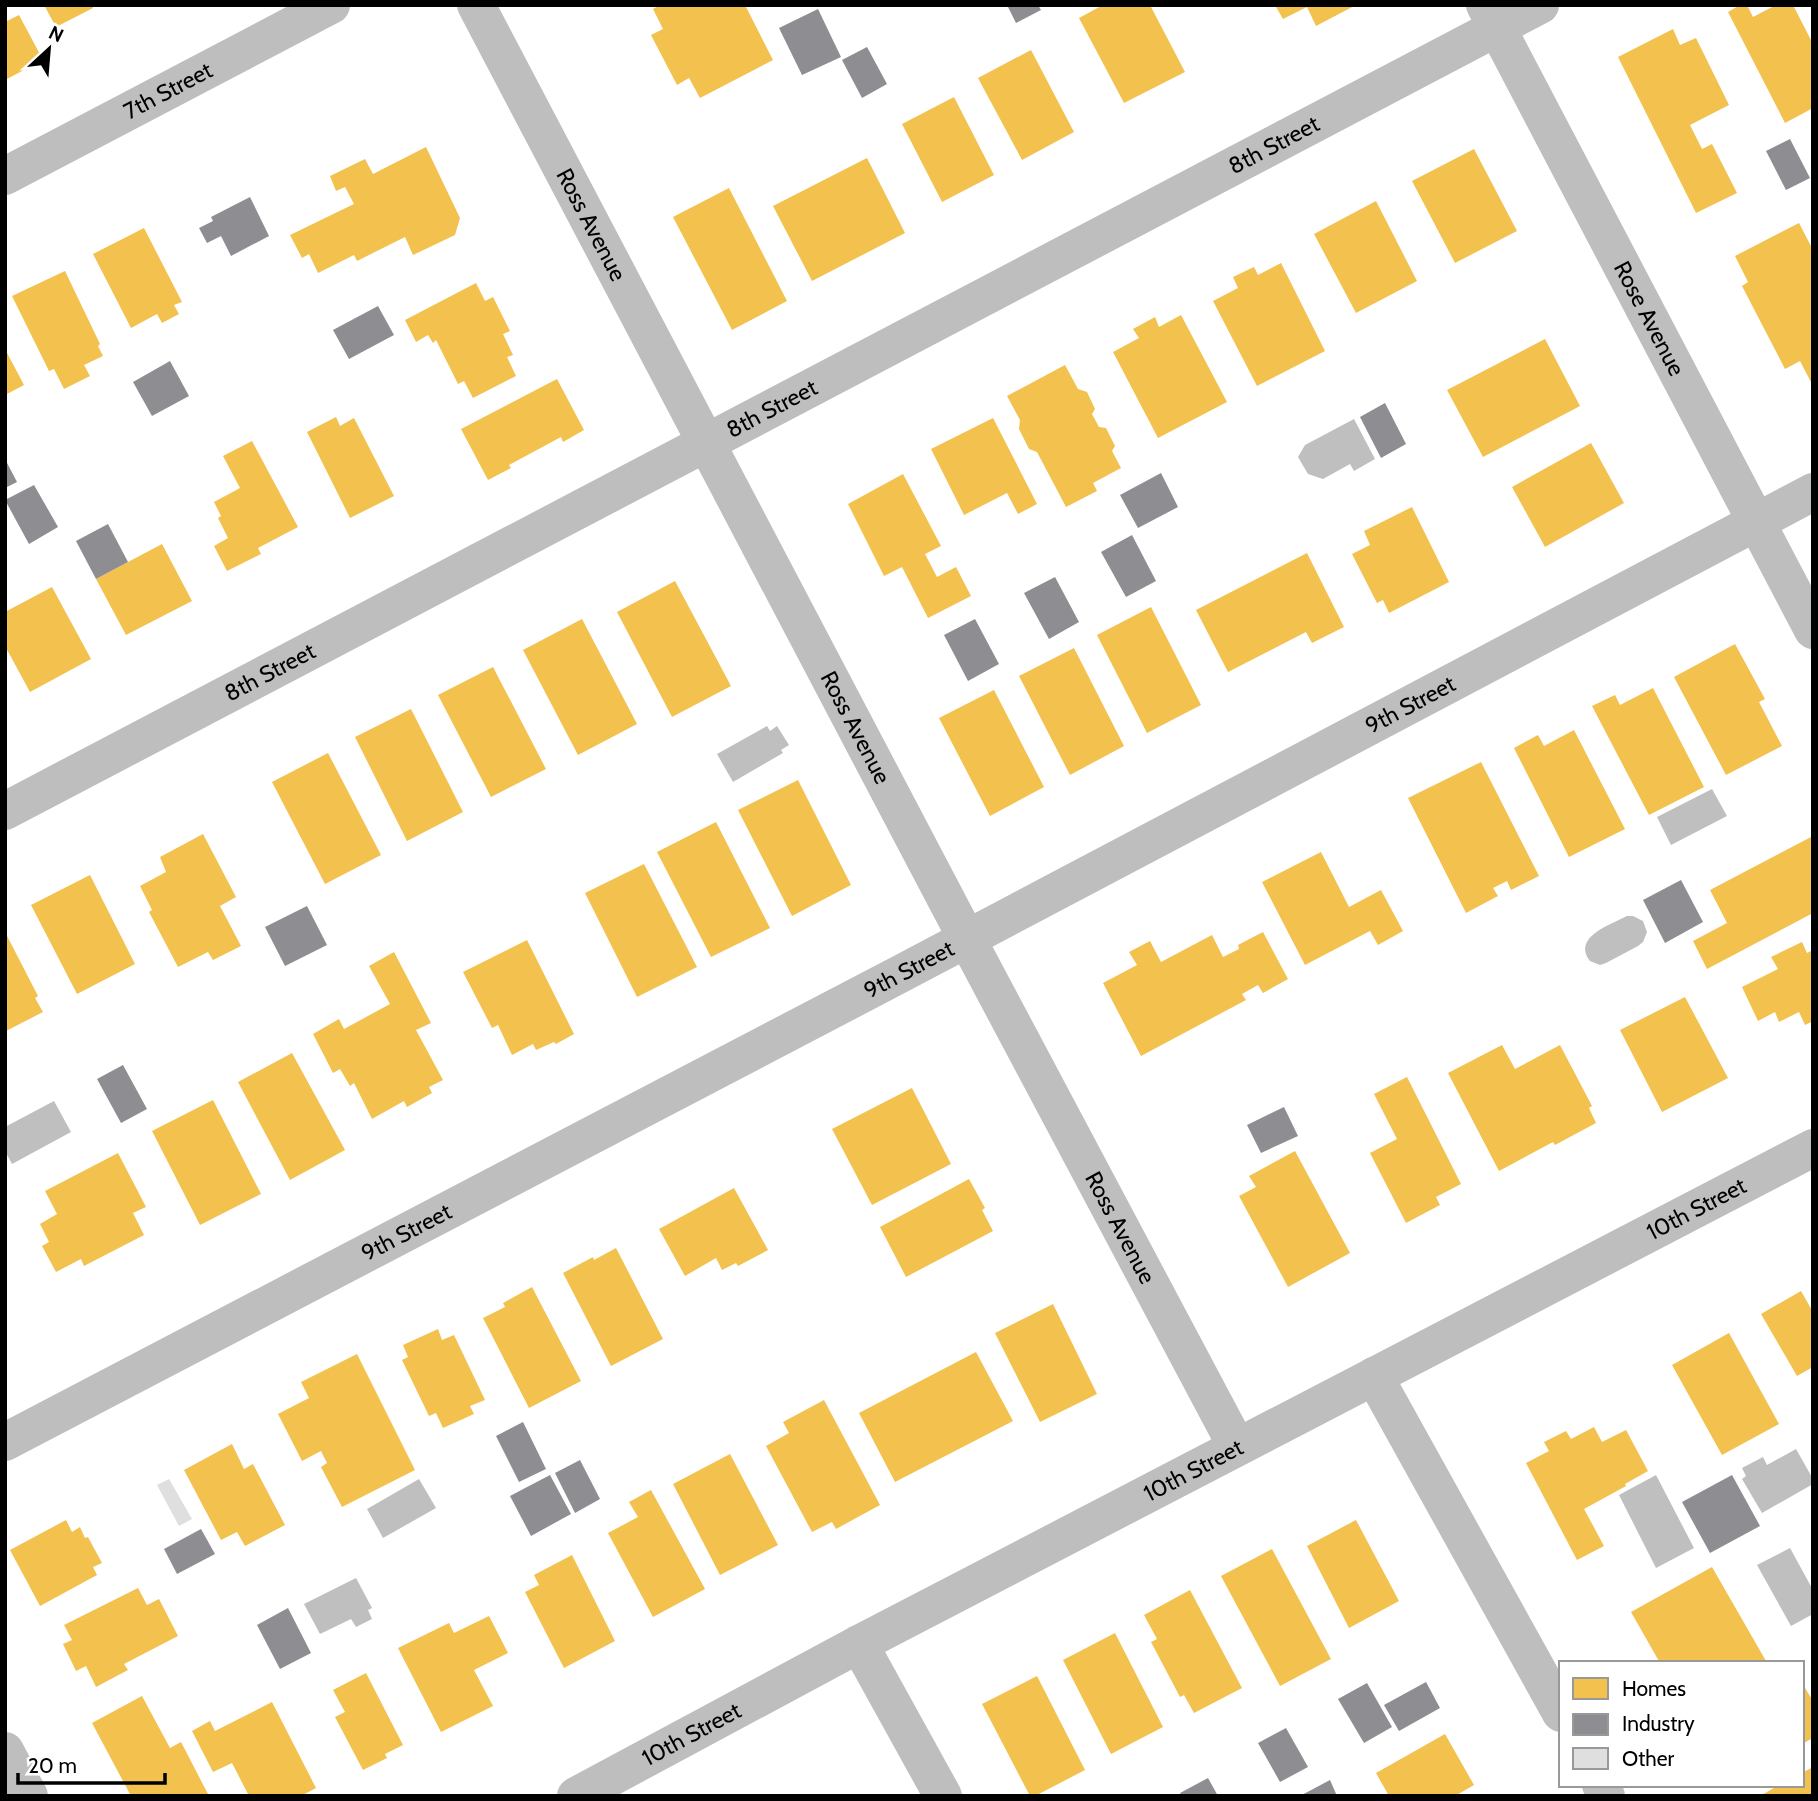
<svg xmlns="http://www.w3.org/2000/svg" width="1818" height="1801" viewBox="0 0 1818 1801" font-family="Cabin,sans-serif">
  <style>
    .water { fill: #bfbfbf }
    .homes { fill: #f2c14e }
    .industry { fill: #8d8d92 }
    .building { fill: #dfdfdf }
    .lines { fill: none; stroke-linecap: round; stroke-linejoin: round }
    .street { stroke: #bebebe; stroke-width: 38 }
    .labels { text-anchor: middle; stroke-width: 7; stroke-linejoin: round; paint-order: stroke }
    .street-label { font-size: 23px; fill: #000; stroke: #fff }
  </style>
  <rect width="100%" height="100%" fill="#fff"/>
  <g class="water">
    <path d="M 1354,419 L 1375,459 L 1354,471 L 1350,464 L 1323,479 L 1308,474 L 1298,457 L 1305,445 Z"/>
    <path d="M 767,726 L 770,731 L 777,726 L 789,745 L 781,750 L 783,753 L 733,782 L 717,754 Z"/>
    <path d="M 1712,789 L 1727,816 L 1671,845 L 1657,817 Z"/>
    <path d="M 1627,916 L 1633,916 L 1643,921 L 1647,932 L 1643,942 L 1638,946 L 1606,963 L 1600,965 L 1590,961 C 1572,937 1610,925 1627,916 Z"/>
    <path d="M 54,1101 L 71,1132 L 12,1164 L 5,1151 L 5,1127 Z"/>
    <path d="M 1796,1449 L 1813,1479 L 1813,1484 L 1762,1513 L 1742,1479 L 1746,1476 L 1742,1468 L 1763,1457 L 1767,1465 Z"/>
    <path d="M 1656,1475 L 1694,1548 L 1656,1568 L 1619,1495 Z"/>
    <path d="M 419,1479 L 436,1508 L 383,1538 L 367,1509 Z"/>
    <path d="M 1790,1548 L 1813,1590 L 1813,1614 L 1791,1626 L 1757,1565 Z"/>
    <path d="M 356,1578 L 372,1608 L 368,1610 L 372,1619 L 356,1627 L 351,1619 L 320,1634 L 304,1604 Z"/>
  </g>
  <g class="homes">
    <path d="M 44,5 L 92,5 L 93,8 L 56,27 Z"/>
    <path d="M 660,5 L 745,5 L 773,60 L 700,98 L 689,78 L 677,85 L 651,35 L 663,29 L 653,9 Z"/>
    <path d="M 1103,5 L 1150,5 L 1185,72 L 1124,103 L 1079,18 Z"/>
    <path d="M 1275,5 L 1356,5 L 1316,26 L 1307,7 L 1283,19 Z"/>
    <path d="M 1740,5 L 1747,5 L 1753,17 L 1776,5 L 1793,5 L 1813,44 L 1813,108 L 1785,123 L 1728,12 Z"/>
    <path d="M 19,15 L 43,60 L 5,80 L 5,22 Z"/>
    <path d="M 1673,29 L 1680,45 L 1696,38 L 1729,105 L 1690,125 L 1702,149 L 1712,144 L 1737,193 L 1696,213 L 1618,57 Z"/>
    <path d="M 1031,50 L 1074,132 L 1022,160 L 978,78 Z"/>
    <path d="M 954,97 L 994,175 L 942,202 L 902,124 Z"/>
    <path d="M 426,147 L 460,218 L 455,235 L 413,255 L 405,237 L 357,261 L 354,255 L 318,273 L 309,254 L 302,258 L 290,235 L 354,204 L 345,187 L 336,191 L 330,176 L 365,159 L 373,174 Z"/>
    <path d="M 1474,149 L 1517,231 L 1455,263 L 1412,181 Z"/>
    <path d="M 867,158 L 905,233 L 812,281 L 773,206 Z"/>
    <path d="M 729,188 L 787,301 L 732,330 L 673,217 Z"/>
    <path d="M 1376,201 L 1417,281 L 1356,313 L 1314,234 Z"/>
    <path d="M 1799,223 L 1813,250 L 1813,386 L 1800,361 L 1785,369 L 1742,286 L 1748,282 L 1735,256 Z"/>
    <path d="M 144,228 L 182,302 L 174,305 L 179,314 L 162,323 L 157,314 L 131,328 L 93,254 Z"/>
    <path d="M 1281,263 L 1325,351 L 1257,386 L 1213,301 L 1238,288 L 1233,277 L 1254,267 L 1258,275 Z"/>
    <path d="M 65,271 L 100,344 L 98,346 L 103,356 L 84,365 L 90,376 L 64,389 L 54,369 L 49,371 L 12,296 Z"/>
    <path d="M 476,283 L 485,301 L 493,297 L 510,331 L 503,334 L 513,355 L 507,357 L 516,376 L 473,398 L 464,381 L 458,384 L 436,340 L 433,343 L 428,335 L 416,342 L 405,320 Z"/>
    <path d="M 1181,315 L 1227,402 L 1158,438 L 1113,352 L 1139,338 L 1133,329 L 1155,317 L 1159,327 Z"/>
    <path d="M 1545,339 L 1580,406 L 1483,457 L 1447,390 Z"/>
    <path d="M 5,349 L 24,385 L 5,395 Z"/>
    <path d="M 1065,365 L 1078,389 L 1087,392 L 1095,409 L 1092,414 L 1099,427 L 1106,428 L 1115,446 L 1112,451 L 1121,468 L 1093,483 L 1097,491 L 1066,507 L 1037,452 L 1029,449 L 1019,429 L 1020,420 L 1007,396 Z"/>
    <path d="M 557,379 L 584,430 L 563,442 L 561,437 L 509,465 L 511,468 L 488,480 L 461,429 Z"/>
    <path d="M 336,417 L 340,426 L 354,418 L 394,496 L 350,518 L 307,432 Z"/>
    <path d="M 993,418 L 1037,504 L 1018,514 L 1007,493 L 964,515 L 931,449 Z"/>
    <path d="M 252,441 L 298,527 L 258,548 L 261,554 L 227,571 L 214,546 L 228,538 L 218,518 L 221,516 L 214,502 L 240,488 L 223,456 Z"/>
    <path d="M 1591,443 L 1624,503 L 1545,547 L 1512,487 Z"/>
    <path d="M 903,474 L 941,546 L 925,554 L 937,577 L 956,567 L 971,596 L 928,618 L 902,567 L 884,576 L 848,504 Z"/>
    <path d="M 1412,507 L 1449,582 L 1389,613 L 1383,600 L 1377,603 L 1352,554 L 1370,545 L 1364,531 Z"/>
    <path d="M 162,544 L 192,601 L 126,635 L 96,579 Z"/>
    <path d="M 1307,553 L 1344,627 L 1312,643 L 1306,632 L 1228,672 L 1196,610 Z"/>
    <path d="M 675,581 L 731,686 L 672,717 L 617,612 Z"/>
    <path d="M 52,587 L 91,659 L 30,692 L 5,646 L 5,612 Z"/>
    <path d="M 1151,607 L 1201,705 L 1147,733 L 1097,635 Z"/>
    <path d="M 582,619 L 637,724 L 578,755 L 523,650 Z"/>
    <path d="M 1735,644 L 1765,699 L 1759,702 L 1782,746 L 1726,775 L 1674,677 Z"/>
    <path d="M 1074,648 L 1124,746 L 1070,775 L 1019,676 Z"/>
    <path d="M 493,667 L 546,769 L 491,797 L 438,695 Z"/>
    <path d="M 1653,688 L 1704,787 L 1649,815 L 1592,706 L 1615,695 L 1620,705 Z"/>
    <path d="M 994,690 L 1044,787 L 990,816 L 939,718 Z"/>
    <path d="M 411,709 L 463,812 L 407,841 L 355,737 Z"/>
    <path d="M 1574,730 L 1625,829 L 1569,857 L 1514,748 L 1538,735 L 1544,746 Z"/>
    <path d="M 328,753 L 381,855 L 325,884 L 272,782 Z"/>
    <path d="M 1481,762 L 1539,876 L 1511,890 L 1507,881 L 1493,888 L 1498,896 L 1466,913 L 1408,798 Z"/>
    <path d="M 798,780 L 851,885 L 792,916 L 738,810 Z"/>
    <path d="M 716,822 L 770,928 L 711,957 L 657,852 Z"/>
    <path d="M 203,834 L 236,897 L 220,906 L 241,946 L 213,960 L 208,952 L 178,967 L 149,912 L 152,910 L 140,886 L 166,872 L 160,857 Z"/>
    <path d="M 1813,836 L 1813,913 L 1707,969 L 1693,941 L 1727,923 L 1710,890 Z"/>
    <path d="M 1321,852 L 1349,907 L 1381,890 L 1403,931 L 1378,945 L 1370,931 L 1305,965 L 1262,882 Z"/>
    <path d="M 644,864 L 697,967 L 637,997 L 585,893 Z"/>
    <path d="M 90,875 L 135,964 L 77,994 L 31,905 Z"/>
    <path d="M 5,932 L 38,996 L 35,998 L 43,1012 L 6,1031 Z"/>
    <path d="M 1263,932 L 1288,979 L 1263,993 L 1258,985 L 1242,994 L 1246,1000 L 1141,1056 L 1103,983 L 1137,965 L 1129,952 L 1150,941 L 1161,962 L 1212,935 L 1223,957 L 1239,949 L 1238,945 Z"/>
    <path d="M 527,940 L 574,1034 L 556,1044 L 554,1042 L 536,1050 L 533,1044 L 512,1055 L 498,1025 L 492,1028 L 463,972 Z"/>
    <path d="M 1802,942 L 1807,953 L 1813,950 L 1813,1021 L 1805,1025 L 1799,1012 L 1779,1022 L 1775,1012 L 1758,1021 L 1742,987 L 1778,969 L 1771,957 Z"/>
    <path d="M 394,952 L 431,1023 L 416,1030 L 443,1080 L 429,1087 L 432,1093 L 407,1107 L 404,1101 L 372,1119 L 354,1083 L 350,1086 L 340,1069 L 333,1073 L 313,1034 L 339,1019 L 344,1029 L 390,1004 L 369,966 Z"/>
    <path d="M 1685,997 L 1728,1078 L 1662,1112 L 1620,1030 Z"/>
    <path d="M 1502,1045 L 1515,1069 L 1560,1045 L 1592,1106 L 1589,1108 L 1596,1123 L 1555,1145 L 1553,1142 L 1499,1171 L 1448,1073 Z"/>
    <path d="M 292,1053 L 345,1150 L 290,1180 L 238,1082 Z"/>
    <path d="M 1407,1077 L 1461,1184 L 1436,1197 L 1440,1205 L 1406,1223 L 1370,1153 L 1397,1139 L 1374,1094 Z"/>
    <path d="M 912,1088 L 951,1164 L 872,1205 L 832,1129 Z"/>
    <path d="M 213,1100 L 261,1194 L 200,1225 L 152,1131 Z"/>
    <path d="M 1295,1151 L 1350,1253 L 1288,1287 L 1239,1196 L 1256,1187 L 1249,1176 Z"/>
    <path d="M 118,1153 L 146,1207 L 133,1213 L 144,1235 L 84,1266 L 81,1259 L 56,1272 L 42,1246 L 49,1242 L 40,1224 L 57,1214 L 45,1191 Z"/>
    <path d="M 969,1179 L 985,1208 L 982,1210 L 993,1231 L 906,1277 L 880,1227 Z"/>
    <path d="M 734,1188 L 768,1250 L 738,1266 L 736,1263 L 722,1270 L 716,1258 L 685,1276 L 659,1229 Z"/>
    <path d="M 616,1248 L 663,1339 L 611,1366 L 563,1273 L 593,1257 L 594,1260 Z"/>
    <path d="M 532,1287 L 581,1381 L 529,1408 L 483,1318 L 505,1307 L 503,1303 Z"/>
    <path d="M 1801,1291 L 1813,1312 L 1813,1367 L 1797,1376 L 1761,1314 Z"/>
    <path d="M 1053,1304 L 1097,1394 L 1040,1422 L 995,1333 Z"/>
    <path d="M 438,1329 L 442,1340 L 454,1335 L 485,1400 L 470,1406 L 474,1414 L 443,1428 L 436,1413 L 429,1416 L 402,1360 L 408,1357 L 403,1345 Z"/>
    <path d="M 1729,1333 L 1779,1424 L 1722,1455 L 1672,1365 Z"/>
    <path d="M 976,1352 L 1013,1421 L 895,1482 L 859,1413 Z"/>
    <path d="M 357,1354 L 415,1470 L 342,1507 L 321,1467 L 327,1463 L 321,1451 L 302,1461 L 278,1414 L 309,1398 L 301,1382 Z"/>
    <path d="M 824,1400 L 880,1505 L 836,1529 L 832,1522 L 812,1532 L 766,1446 L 789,1433 L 783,1422 Z"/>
    <path d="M 1594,1427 L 1602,1442 L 1626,1430 L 1648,1471 L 1625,1484 L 1626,1486 L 1584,1509 L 1604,1546 L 1577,1560 L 1526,1463 L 1549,1451 L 1544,1442 L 1566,1431 L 1571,1439 Z"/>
    <path d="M 232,1444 L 244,1469 L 253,1464 L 285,1525 L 245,1546 L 237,1532 L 221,1540 L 184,1470 Z"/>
    <path d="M 730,1454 L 778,1545 L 720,1575 L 673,1484 Z"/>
    <path d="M 651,1490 L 705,1589 L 653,1617 L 608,1533 L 638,1517 L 629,1502 Z"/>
    <path d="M 66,1520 L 72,1532 L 80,1527 L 85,1538 L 88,1537 L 102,1563 L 93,1567 L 97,1575 L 40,1606 L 10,1550 Z"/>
    <path d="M 1356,1520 L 1399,1601 L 1349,1628 L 1307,1546 Z"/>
    <path d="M 1272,1549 L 1331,1659 L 1280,1686 L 1221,1576 Z"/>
    <path d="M 572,1555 L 615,1641 L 564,1668 L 525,1592 L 539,1585 L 534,1575 Z"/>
    <path d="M 1712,1567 L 1766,1661 L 1763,1663 L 1660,1663 L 1631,1612 Z"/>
    <path d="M 138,1588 L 147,1605 L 159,1599 L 178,1636 L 124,1664 L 128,1670 L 96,1687 L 86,1666 L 76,1671 L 63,1644 L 72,1640 L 64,1625 Z"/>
    <path d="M 1190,1590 L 1242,1688 L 1194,1713 L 1184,1695 L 1180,1697 L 1151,1642 L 1157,1639 L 1144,1615 Z"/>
    <path d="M 489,1616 L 508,1653 L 474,1670 L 493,1706 L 441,1732 L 398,1648 L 449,1623 L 454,1633 Z"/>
    <path d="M 1115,1633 L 1163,1727 L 1111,1754 L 1063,1660 Z"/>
    <path d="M 366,1673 L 403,1745 L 385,1754 L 387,1758 L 363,1770 L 335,1717 L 345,1712 L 333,1690 Z"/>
    <path d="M 1037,1676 L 1085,1770 L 1035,1796 L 1030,1796 L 982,1704 Z"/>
    <path d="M 1802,1683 L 1813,1701 L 1813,1738 L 1802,1744 Z"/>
    <path d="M 142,1696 L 170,1748 L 181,1742 L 209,1796 L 131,1796 L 92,1723 Z"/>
    <path d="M 272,1702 L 316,1788 L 301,1796 L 249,1796 L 232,1763 L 213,1772 L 192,1731 L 210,1721 L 215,1731 Z"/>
    <path d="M 1445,1734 L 1474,1785 L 1455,1796 L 1389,1796 L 1376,1773 Z"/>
    <path d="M 1813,1767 L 1813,1796 L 1760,1796 L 1779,1785 L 1802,1785 L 1802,1773 Z"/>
  </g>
  <g class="industry">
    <path d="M 1007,5 L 1038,5 L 1041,10 L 1016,23 Z"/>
    <path d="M 818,9 L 841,57 L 802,75 L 779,28 Z"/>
    <path d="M 867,47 L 887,84 L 862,98 L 842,60 Z"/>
    <path d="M 1790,139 L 1810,178 L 1786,190 L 1766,151 Z"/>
    <path d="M 250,197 L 269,236 L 231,256 L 221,236 L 207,243 L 199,228 L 213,221 L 211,217 Z"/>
    <path d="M 378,306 L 394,335 L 349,359 L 333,330 Z"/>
    <path d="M 170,361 L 189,396 L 152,416 L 133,382 Z"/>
    <path d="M 1385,403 L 1406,444 L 1381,458 L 1360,417 Z"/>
    <path d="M 5,459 L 17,482 L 5,488 Z"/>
    <path d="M 1161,473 L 1178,507 L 1138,528 L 1120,495 Z"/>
    <path d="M 34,485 L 58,527 L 29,544 L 5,500 Z"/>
    <path d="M 108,524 L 128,562 L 96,579 L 76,541 Z"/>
    <path d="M 1132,535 L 1156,581 L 1126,597 L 1101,552 Z"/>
    <path d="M 1055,577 L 1079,622 L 1049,639 L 1024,593 Z"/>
    <path d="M 975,619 L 999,664 L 968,681 L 944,635 Z"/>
    <path d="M 1681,880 L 1703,922 L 1665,943 L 1643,900 Z"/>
    <path d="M 307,906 L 327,945 L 285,966 L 265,927 Z"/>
    <path d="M 123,1065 L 147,1109 L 121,1123 L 97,1079 Z"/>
    <path d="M 1284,1107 L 1298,1136 L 1261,1153 L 1247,1125 Z"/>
    <path d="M 523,1422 L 546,1469 L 519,1482 L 496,1436 Z"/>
    <path d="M 580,1460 L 600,1499 L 575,1513 L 555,1473 Z"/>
    <path d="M 550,1475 L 571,1514 L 531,1536 L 510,1496 Z"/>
    <path d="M 1732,1475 L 1760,1526 L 1710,1553 L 1682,1502 Z"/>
    <path d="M 201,1529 L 215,1554 L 177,1574 L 164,1549 Z"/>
    <path d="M 288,1608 L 311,1653 L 280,1669 L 257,1625 Z"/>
    <path d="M 1426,1682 L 1440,1708 L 1399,1731 L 1384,1705 Z"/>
    <path d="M 1367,1683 L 1392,1727 L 1364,1743 L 1338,1699 Z"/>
    <path d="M 1286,1728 L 1308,1767 L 1280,1782 L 1258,1743 Z"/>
    <path d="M 1208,1778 L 1218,1796 L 1182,1796 L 1180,1793 Z"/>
    <path d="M 1330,1780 L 1337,1796 L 1300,1796 Z"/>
  </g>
  <path class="building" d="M 169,1479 L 192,1519 L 179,1526 L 157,1485 Z"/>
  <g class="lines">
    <g class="street">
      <path id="s1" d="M 476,5 L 967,939 L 1237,1447"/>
      <path id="s2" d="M 1485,5 L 1813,630"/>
      <path id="s3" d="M 5,176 L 331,5"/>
      <path id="s4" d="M 5,811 L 1540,5"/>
      <path d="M 1374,1376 L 1561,1713"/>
      <path id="s5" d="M 5,1442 L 904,972 L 1813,492"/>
      <path d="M 859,1644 L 943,1796"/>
      <path d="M 5,1751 L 29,1796"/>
      <path d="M 1601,1785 L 1606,1796"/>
      <path id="s6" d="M 576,1796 L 859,1644 L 1813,1148"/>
    </g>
  </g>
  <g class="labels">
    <g class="street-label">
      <text dy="8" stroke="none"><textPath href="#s3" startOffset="184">7th Street</textPath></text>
      <text dy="8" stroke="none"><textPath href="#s4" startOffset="1433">8th Street</textPath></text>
      <text dy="8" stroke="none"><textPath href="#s1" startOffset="248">Ross Avenue</textPath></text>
      <text dy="8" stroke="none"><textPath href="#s2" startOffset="354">Rose Avenue</textPath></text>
      <text dy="8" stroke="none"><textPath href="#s4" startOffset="866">8th Street</textPath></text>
      <text dy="8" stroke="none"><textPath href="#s4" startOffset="299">8th Street</textPath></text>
      <text dy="8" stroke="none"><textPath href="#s5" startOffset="1587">9th Street</textPath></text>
      <text dy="8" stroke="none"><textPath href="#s1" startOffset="816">Ross Avenue</textPath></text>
      <text dy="8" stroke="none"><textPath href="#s5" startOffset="1020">9th Street</textPath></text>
      <text dy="8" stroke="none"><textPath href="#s6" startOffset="1265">10th Street</textPath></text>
      <text dy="8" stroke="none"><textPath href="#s1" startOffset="1382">Ross Avenue</textPath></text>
      <text dy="8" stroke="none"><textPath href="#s5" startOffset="453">9th Street</textPath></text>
      <text dy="8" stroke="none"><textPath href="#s6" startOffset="698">10th Street</textPath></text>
      <text dy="8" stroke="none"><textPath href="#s6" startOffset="131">10th Street</textPath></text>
    </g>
  </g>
  <rect width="1818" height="1801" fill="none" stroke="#000000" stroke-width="14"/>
  <rect x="1559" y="1661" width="245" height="126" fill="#ffffff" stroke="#999999" stroke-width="2"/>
  <rect x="1573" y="1678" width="35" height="21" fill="#f2c14e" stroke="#999999" stroke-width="2"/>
  <text x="1622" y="1696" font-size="21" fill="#000000">Homes</text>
  <rect x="1573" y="1714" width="35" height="21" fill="#8d8d92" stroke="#999999" stroke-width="2"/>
  <text x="1622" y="1731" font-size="21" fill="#000000">Industry</text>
  <rect x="1573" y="1748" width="35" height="21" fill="#dfdfdf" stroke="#999999" stroke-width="2"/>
  <text x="1622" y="1766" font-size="21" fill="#000000">Other</text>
  <g transform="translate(49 49) rotate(26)" stroke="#ffffff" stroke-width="5" paint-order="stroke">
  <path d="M0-5L12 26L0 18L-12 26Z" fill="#000000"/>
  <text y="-10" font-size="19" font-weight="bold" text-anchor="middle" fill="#000000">N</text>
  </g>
  <path d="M18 1773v10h147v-10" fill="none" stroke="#000000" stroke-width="3.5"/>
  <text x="28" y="1773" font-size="21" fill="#000000" stroke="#ffffff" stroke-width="5" paint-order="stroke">20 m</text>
</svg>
